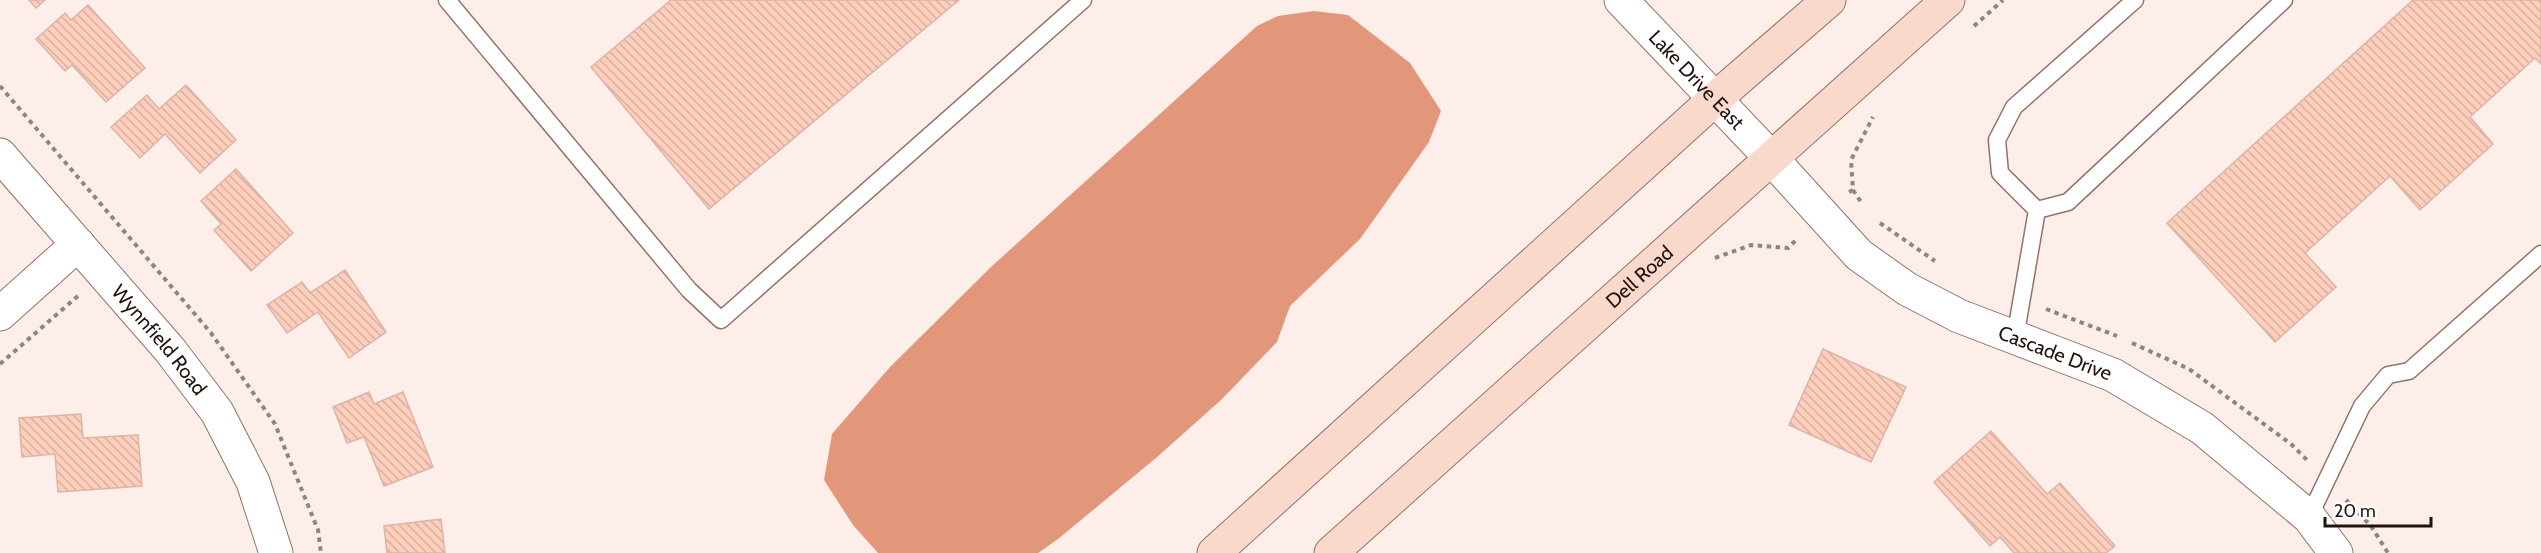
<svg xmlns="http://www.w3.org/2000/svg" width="2541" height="553" viewBox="0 0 2541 553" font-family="Cabin,sans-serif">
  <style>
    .water { fill: #e2977b }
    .building { fill: url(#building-back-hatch); stroke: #dab5a8; stroke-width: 1.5 }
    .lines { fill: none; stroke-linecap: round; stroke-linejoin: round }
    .service-casing { stroke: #947266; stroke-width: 19 }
    .minor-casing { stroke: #947266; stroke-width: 35 }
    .tertiary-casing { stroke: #947266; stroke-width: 35 }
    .secondary-casing { stroke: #947266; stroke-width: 35 }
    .path { stroke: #92847f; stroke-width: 4; stroke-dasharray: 4.5 4.5; stroke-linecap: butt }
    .service { stroke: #fff; stroke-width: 16 }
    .minor { stroke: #fff; stroke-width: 33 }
    .tertiary { stroke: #fff; stroke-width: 33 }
    .secondary { stroke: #fad9cd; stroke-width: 33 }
    .labels { text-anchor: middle; stroke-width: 6; stroke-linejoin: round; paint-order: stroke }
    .street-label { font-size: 20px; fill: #21140f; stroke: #fff }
  </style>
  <defs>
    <pattern id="building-back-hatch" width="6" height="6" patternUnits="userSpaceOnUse" patternTransform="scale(1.5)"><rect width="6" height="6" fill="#fecebc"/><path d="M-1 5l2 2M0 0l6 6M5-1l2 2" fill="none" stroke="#d9b0a0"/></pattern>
  </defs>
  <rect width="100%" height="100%" fill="#feeee9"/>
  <path class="water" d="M 1314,11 L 1348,15 L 1410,63 L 1441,111 L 1429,142 L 1360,239 L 1290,306 L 1277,342 L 1221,400 L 1156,458 L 1058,539 L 1038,553 L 878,553 L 853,525 L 824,480 L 832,434 L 890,367 L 991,267 L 1257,26 L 1278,16 Z"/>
  <g class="building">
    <path d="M 29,0 L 45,0 L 36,8 Z"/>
    <path d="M 671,0 L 959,0 L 709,209 L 591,67 Z"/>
    <path d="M 2413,0 L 2541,0 L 2541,64 L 2535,58 L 2470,117 L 2493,144 L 2420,210 L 2390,176 L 2305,253 L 2336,287 L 2275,342 L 2167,223 Z"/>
    <path d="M 88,5 L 145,68 L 106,102 L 72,65 L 65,71 L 36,39 L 65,13 L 71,20 Z"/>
    <path d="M 186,85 L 236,140 L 200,173 L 165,134 L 140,158 L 111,127 L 147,95 L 159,109 Z"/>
    <path d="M 236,169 L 293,233 L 251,271 L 214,230 L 221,224 L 201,201 Z"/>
    <path d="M 345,270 L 386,332 L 349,358 L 318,312 L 287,333 L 267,305 L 302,282 L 310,293 Z"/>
    <path d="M 1823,349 L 1906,387 L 1871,462 L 1789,425 Z"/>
    <path d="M 369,392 L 374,404 L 403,392 L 433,467 L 384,486 L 364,437 L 347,443 L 333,407 Z"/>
    <path d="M 81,414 L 83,438 L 138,435 L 142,486 L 58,492 L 55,454 L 22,457 L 19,418 Z"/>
    <path d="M 1991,431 L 2047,494 L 2060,483 L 2115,546 L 2106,553 L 2014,553 L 2000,537 L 1990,546 L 1934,482 Z"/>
    <path d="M 441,519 L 445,553 L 387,553 L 384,526 Z"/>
  </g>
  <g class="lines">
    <g class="service-casing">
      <g id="service">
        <path d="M 447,0 L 689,290 L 721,320 L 1083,0"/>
        <path d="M 2037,210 L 2068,202 L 2284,0"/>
        <path d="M 2037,210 L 2000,173 L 1997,140 L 2014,107 L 2135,0"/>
        <path d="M 2015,338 L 2037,210"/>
        <path d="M 2309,517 L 2362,406 L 2388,375 L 2409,371 L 2541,254"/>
      </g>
    </g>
    <g class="minor-casing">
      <g id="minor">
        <path id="s1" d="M 0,155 L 170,350 L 217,412 L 253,482 L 276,553"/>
        <path id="s2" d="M 1772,159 L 1859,255 L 1907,289 L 1959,316 L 2113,375 L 2202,428 L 2309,517 L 2336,553"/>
        <path d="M 0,314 L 78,244"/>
      </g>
    </g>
    <g class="tertiary-casing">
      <g id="tertiary">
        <path id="s3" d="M 1621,0 L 1772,159"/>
      </g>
    </g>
    <g class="secondary-casing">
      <g id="secondary">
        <path d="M 1214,553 L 1716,98 L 1829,0"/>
        <path id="s4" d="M 1331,553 L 1948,0"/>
      </g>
    </g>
    <g class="path">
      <path d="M 1974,26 L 2003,0"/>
      <path d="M 0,86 L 211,333 L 275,424 L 318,530 L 321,553"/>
      <path d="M 1853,190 L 1861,202"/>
      <path d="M 1849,192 L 1853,190 L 1851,160 L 1873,117"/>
      <path d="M 1880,223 L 1935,261"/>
      <path d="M 1715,258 L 1751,245 L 1788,248 L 1797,239"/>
      <path d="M 2046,309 L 2117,336"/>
      <path d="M 2132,343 L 2189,369 L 2291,444 L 2307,460"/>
      <path d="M 0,364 L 79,295"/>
      <path d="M 2346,500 L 2371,526 L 2388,553"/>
    </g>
    <use href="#service" class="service"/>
    <use href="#minor" class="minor"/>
    <use href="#tertiary" class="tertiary"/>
    <use href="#secondary" class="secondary"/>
  </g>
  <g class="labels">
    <g class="street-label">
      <text dy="7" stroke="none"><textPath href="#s3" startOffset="110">Lake Drive East</textPath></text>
      <text dy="7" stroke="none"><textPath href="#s4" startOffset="414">Dell Road</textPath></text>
      <text dy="7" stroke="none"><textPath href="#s1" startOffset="244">Wynnfield Road</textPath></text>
      <text dy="7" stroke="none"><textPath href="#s2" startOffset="350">Cascade Drive</textPath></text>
    </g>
  </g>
  <path d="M2325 517v9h106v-9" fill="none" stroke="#21140f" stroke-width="3"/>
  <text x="2334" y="517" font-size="18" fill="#21140f" stroke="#ffffff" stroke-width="4.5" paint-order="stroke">20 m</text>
</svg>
